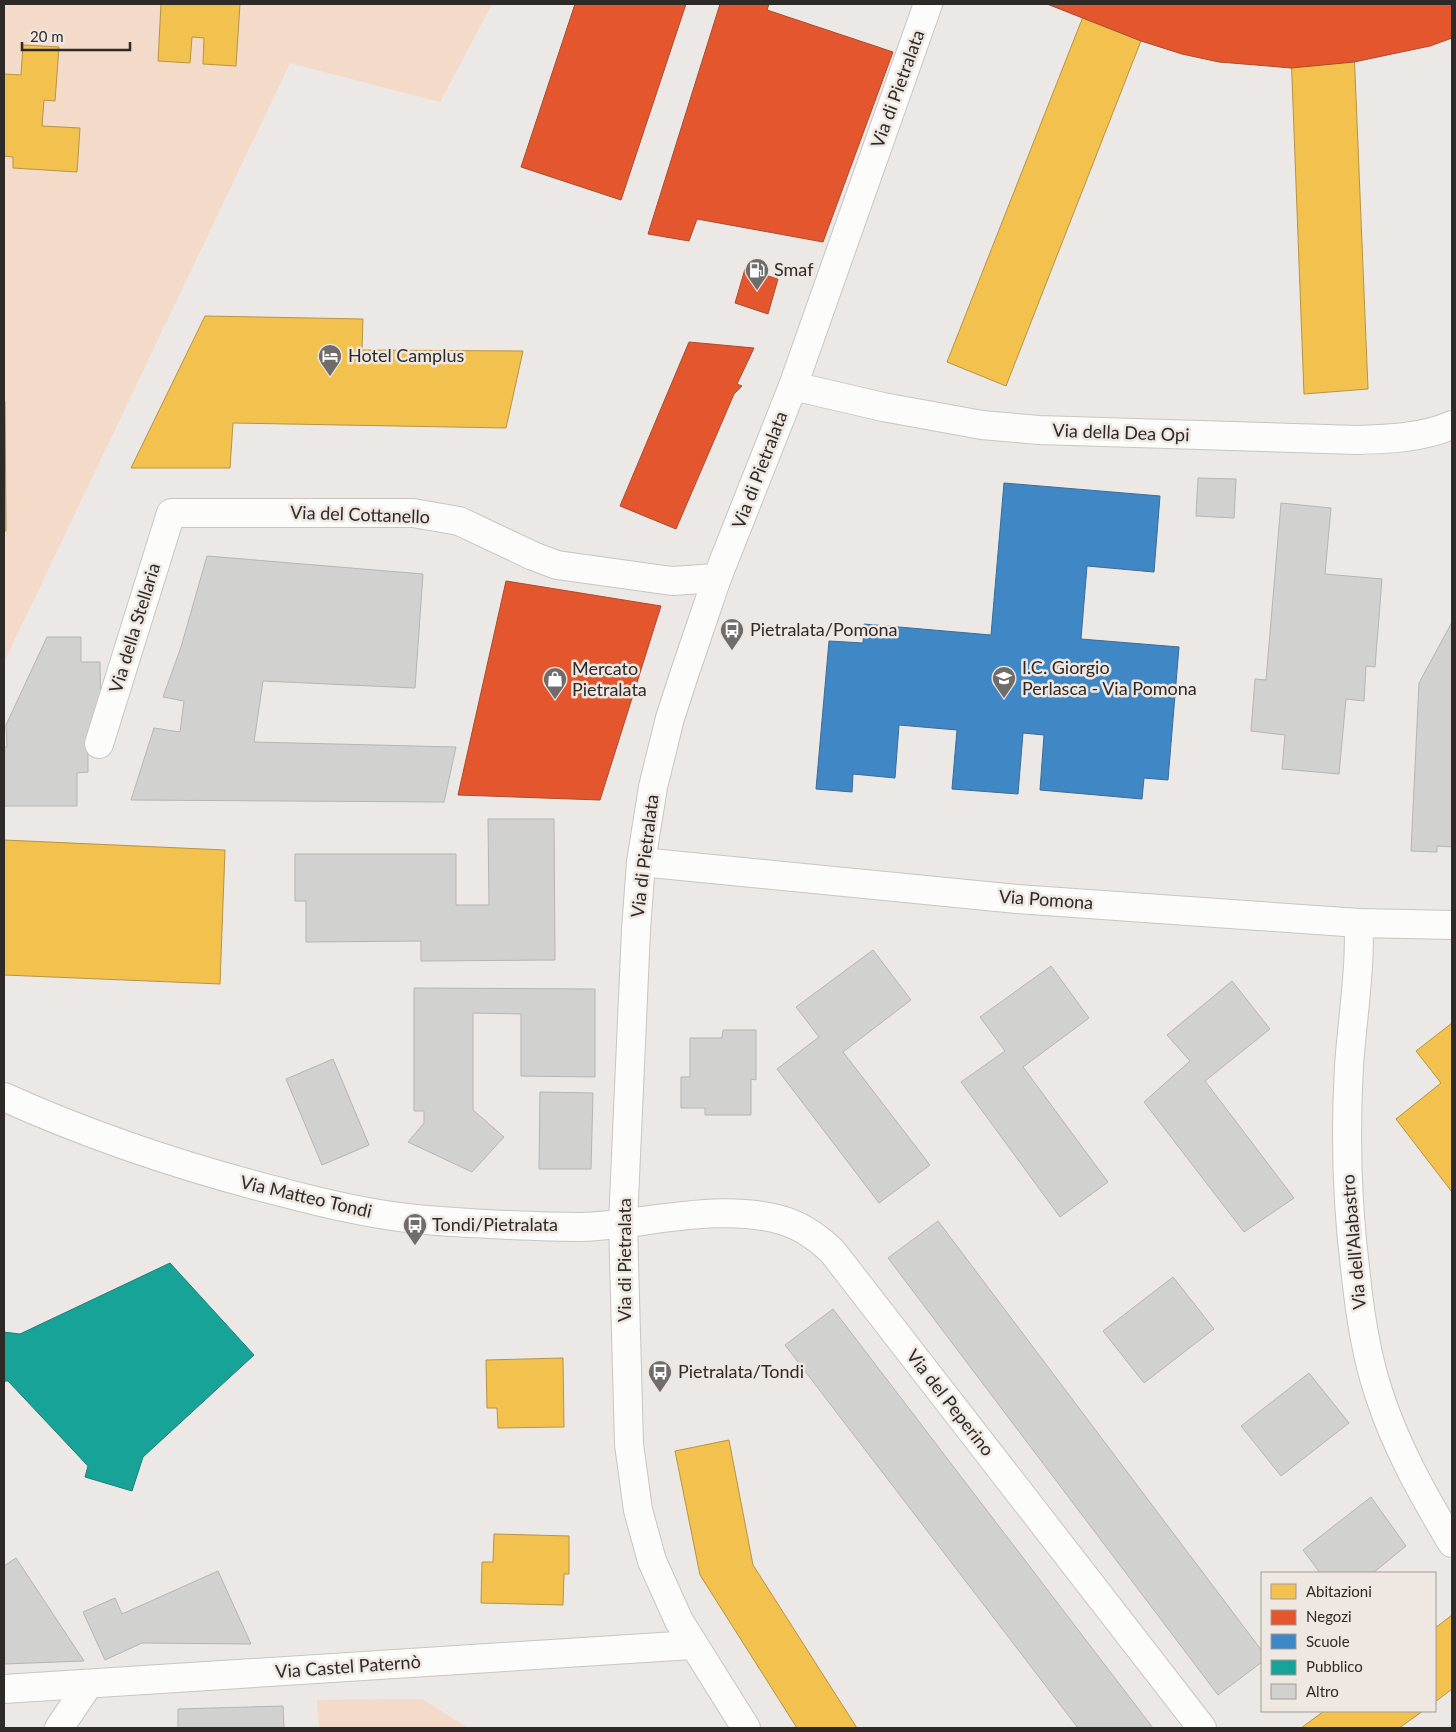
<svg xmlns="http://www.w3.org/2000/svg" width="1456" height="1732" viewBox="0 0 1456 1732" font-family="Lato,sans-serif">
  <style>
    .green { fill: #f3dac9 }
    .homes { fill: #f2c14e; stroke: #b79443 }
    .shops { fill: #e4572e; stroke: #ad4a2c }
    .schools { fill: #3f88c5; stroke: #3a6c96 }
    .public { fill: #17a398; stroke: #1e7f76 }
    .building { fill: #d1d1d0; stroke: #b5b5b4 }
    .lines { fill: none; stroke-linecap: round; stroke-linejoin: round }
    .street-casing { stroke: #c8c5c3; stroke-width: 30 }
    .secondary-casing { stroke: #c8c5c3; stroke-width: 30 }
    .street { stroke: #fcfcfb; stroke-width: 28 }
    .secondary { stroke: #fcfcfb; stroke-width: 28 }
    .labels { text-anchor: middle; stroke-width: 5; stroke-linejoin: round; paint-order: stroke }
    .street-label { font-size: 18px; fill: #2d2a28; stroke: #eee7e2 }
    .poi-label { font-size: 18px; fill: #2d2a28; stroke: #eee7e2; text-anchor: start }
  </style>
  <rect width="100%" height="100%" fill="#ebe8e5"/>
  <g class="green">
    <path d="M 4,4 L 492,4 L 440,102 L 290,63 L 4,662 Z"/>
    <path d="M 422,1699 L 468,1728 L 319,1728 L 317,1700 Z"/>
  </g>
  <g class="homes">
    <path d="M 161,4 L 240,4 L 236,66 L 203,64 L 204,38 L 192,37 L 190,63 L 158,61 Z"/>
    <path d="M 1088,4 L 1152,4 L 1155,5 L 1006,386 L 947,362 Z"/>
    <path d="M 1353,24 L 1368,389 L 1304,394 L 1290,26 Z"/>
    <path d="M 23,45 L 59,47 L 55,101 L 44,100 L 42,126 L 80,128 L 77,172 L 13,168 L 13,157 L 4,156 L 4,74 L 21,75 Z"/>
    <path d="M 205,316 L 363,319 L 362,350 L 523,351 L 506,428 L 233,423 L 230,468 L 131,468 Z"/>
    <path d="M 4,401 L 5,401 L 6,531 L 4,531 Z"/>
    <path d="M 4,840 L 225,850 L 220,984 L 4,975 Z"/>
    <path d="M 1452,1023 L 1452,1192 L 1396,1119 L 1441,1083 L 1416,1051 Z"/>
    <path d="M 563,1358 L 564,1427 L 498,1428 L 497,1408 L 487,1408 L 486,1360 Z"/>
    <path d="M 729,1440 L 753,1565 L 857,1728 L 797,1728 L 700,1575 L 675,1451 Z"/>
    <path d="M 494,1534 L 569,1536 L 569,1574 L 564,1574 L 563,1605 L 481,1603 L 482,1562 L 493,1562 Z"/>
    <path d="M 1452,1615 L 1452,1689 L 1435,1702 L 1435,1628 Z"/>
    <path d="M 1324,1711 L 1423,1711 L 1399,1728 L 1301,1728 Z"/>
  </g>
  <g class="shops">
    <path d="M 575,4 L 686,4 L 621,200 L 521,167 Z"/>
    <path d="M 720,4 L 769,4 L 767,10 L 893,52 L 823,242 L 697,219 L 689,241 L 648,234 Z"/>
    <path d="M 1047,4 L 1452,4 L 1452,38 L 1430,46 L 1354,62 L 1291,68 L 1256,65 L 1219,62 L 1182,54 L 1141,41 Z"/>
    <path d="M 745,269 L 778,279 L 768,314 L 735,303 Z"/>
    <path d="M 689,342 L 754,348 L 737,384 L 742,386 L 734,394 L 676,529 L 620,506 Z"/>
    <path d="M 506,581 L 661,606 L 600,800 L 458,795 Z"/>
  </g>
  <path class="schools" d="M 1004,483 L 1160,496 L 1154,572 L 1087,566 L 1081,639 L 1179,647 L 1168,780 L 1144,778 L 1142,799 L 1040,790 L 1044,735 L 1023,733 L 1018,794 L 952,789 L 957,730 L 899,725 L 895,778 L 853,774 L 852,792 L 816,789 L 829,641 L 863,643 L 864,624 L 991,635 Z"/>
  <path class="public" d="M 170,1263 L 254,1355 L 143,1457 L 132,1491 L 85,1477 L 88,1466 L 8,1381 L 4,1381 L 4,1332 L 20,1334 Z"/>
  <g class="building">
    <path d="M 1198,478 L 1236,479 L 1234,518 L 1196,516 Z"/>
    <path d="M 1281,503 L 1331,508 L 1325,574 L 1382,579 L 1375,667 L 1366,666 L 1364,701 L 1346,699 L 1339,774 L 1282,769 L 1285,735 L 1251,731 L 1255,679 L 1266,680 Z"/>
    <path d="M 207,556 L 423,574 L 415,688 L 263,681 L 254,742 L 456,747 L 444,802 L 131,800 L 154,728 L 180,732 L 184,701 L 163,697 L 181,647 Z"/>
    <path d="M 1452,622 L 1452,847 L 1437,846 L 1437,852 L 1411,851 L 1419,683 Z"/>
    <path d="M 47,637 L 81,637 L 81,662 L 100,662 L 101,729 L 88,729 L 88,772 L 77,773 L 77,806 L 4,806 L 4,747 L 7,747 L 6,725 Z"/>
    <path d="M 488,819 L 554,819 L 555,960 L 421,961 L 421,941 L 306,942 L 306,901 L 295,901 L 295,854 L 456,854 L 456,905 L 489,905 Z"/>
    <path d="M 873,950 L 911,1000 L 843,1052 L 930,1165 L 879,1203 L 777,1069 L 819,1037 L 796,1007 Z"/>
    <path d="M 1051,966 L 1089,1018 L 1023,1067 L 1108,1182 L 1060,1217 L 961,1082 L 1005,1051 L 980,1017 Z"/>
    <path d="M 1232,981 L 1270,1029 L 1205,1081 L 1294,1198 L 1244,1232 L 1144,1102 L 1190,1061 L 1167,1035 Z"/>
    <path d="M 414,988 L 595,989 L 595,1077 L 521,1076 L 521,1014 L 473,1013 L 473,1110 L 504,1137 L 472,1172 L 408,1142 L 424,1123 L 424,1111 L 414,1111 Z"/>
    <path d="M 723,1030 L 756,1030 L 756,1080 L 751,1079 L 751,1115 L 705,1115 L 705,1108 L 681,1108 L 681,1077 L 690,1077 L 690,1038 L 722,1038 Z"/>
    <path d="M 333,1059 L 369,1145 L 322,1165 L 286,1079 Z"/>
    <path d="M 540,1092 L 593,1093 L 591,1169 L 539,1169 Z"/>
    <path d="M 938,1221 L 1262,1651 L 1262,1662 L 1218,1695 L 888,1258 Z"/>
    <path d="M 1173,1277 L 1214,1329 L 1144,1383 L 1103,1331 Z"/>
    <path d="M 833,1309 L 1153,1728 L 1078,1728 L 785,1345 Z"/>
    <path d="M 1309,1373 L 1349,1423 L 1281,1476 L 1241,1426 Z"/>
    <path d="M 1371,1497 L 1406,1546 L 1373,1573 L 1320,1573 L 1303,1550 Z"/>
    <path d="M 16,1558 L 84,1661 L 4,1664 L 4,1566 Z"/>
    <path d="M 218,1571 L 251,1644 L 142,1643 L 105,1660 L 83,1612 L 115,1598 L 122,1614 Z"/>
    <path d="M 283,1706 L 284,1728 L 178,1728 L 178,1709 Z"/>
  </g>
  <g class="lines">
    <g class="street-casing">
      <g id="street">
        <path d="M 793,386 L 883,407 L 982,425 L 1039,430 L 1357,440 C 1389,439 1422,438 1452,425"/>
        <path d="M 99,744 L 171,513 L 413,513 L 459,521 L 533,556 L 557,565 L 672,581 L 717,578"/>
        <path d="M 641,862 L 1017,899 L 1359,923 L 1452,925"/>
        <path d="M 1359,923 C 1359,941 1359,960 1357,979 C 1355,1008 1351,1037 1349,1066 C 1345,1136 1347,1207 1356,1276 C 1360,1315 1366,1354 1378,1391 C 1395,1445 1423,1495 1452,1543"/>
        <path d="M 4,1097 C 93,1137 186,1168 281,1192 C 322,1203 365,1213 407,1218 C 440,1222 473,1223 506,1225 C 531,1226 555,1227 580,1227 C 645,1225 716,1202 781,1220 C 800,1225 818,1238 832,1251 L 1202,1728"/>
        <path d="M 4,1689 L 692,1645"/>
        <path d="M 59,1728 L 88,1685"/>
      </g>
    </g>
    <g class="secondary-casing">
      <path id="secondary" d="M 746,1728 L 679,1621 L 652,1561 L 638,1510 L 629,1444 L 623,1223 L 636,930 L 641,862 L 653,787 L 670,718 L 684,675 L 717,578 L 793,386 L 928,4"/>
    </g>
    <use href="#street" class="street"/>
    <use href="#secondary" class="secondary"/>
  </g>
  <defs>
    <g id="fuel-pin" transform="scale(1.25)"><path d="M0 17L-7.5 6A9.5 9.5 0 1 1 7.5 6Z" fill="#706c6a" stroke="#eee7e2"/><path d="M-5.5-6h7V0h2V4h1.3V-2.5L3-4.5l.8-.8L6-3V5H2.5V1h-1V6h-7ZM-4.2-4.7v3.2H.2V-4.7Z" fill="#fff"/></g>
    <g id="hotel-pin" transform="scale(1.25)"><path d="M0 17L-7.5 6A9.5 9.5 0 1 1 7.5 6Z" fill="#706c6a" stroke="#eee7e2"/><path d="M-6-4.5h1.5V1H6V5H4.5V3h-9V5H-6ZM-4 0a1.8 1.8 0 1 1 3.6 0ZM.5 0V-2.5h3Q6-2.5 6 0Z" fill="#fff"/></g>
    <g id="bus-pin" transform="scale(1.25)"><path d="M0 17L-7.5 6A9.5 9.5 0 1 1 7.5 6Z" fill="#706c6a" stroke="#eee7e2"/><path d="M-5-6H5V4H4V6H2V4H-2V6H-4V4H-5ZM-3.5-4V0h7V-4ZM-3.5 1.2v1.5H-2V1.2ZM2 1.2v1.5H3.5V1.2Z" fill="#fff"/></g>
    <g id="school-pin" transform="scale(1.25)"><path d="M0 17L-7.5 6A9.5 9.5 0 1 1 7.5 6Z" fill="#706c6a" stroke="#eee7e2"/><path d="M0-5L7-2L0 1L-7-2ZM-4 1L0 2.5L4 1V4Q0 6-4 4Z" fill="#fff"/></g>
    <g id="shop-pin" transform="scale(1.25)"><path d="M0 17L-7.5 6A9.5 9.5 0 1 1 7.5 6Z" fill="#706c6a" stroke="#eee7e2"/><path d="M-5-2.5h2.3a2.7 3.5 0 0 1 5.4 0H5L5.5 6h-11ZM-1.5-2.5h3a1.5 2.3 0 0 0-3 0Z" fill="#fff"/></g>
  </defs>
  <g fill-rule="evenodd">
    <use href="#fuel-pin" x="757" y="270"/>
    <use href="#hotel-pin" x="330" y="356"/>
    <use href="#bus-pin" x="732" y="630"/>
    <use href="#school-pin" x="1004" y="678"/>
    <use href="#shop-pin" x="555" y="679"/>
    <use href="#bus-pin" x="415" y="1225"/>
    <use href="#bus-pin" x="660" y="1372"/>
  </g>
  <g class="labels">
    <g class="street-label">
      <text transform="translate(898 89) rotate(-70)" y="6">Via di Pietralata</text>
      <text transform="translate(1121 433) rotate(2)" y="6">Via della Dea Opi</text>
      <text transform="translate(760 470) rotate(-69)" y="6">Via di Pietralata</text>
      <text transform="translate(360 515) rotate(2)" y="6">Via del Cottanello</text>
      <text transform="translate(135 628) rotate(-73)" y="6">Via della Stellaria</text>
      <text transform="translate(645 856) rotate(-83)" y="6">Via di Pietralata</text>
      <text transform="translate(1046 900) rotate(4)" y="6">Via Pomona</text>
      <text transform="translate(306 1197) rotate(13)" y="6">Via Matteo Tondi</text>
      <text transform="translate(1354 1242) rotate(-95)" y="6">Via dell'Alabastro</text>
      <text transform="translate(625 1260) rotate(-90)" y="6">Via di Pietralata</text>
      <text transform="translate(950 1403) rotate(52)" y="6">Via del Peperino</text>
      <text transform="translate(348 1667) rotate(-4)" y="6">Via Castel Paternò</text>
    </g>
    <g class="poi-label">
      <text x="774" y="276">Smaf</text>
      <text x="348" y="362">Hotel Camplus</text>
      <text x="750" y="636">Pietralata/Pomona</text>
      <text x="1022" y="674">I.C. Giorgio<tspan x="1022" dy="21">Perlasca - Via Pomona</tspan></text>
      <text x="572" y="675">Mercato<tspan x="572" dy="21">Pietralata</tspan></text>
      <text x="432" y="1231">Tondi/Pietralata</text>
      <text x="678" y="1378">Pietralata/Tondi</text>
    </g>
  </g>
  <rect width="1456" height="1732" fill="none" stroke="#2d2a28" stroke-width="10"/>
  <rect x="1261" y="1572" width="175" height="140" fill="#eee7e2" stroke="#a19b98"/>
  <rect x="1271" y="1584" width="25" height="15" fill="#f2c14e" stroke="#a19b98"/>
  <text x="1306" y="1597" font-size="15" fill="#2d2a28">Abitazioni</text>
  <rect x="1271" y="1610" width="25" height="15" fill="#e4572e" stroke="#a19b98"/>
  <text x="1306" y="1622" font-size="15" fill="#2d2a28">Negozi</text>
  <rect x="1271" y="1634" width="25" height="15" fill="#3f88c5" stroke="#a19b98"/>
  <text x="1306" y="1647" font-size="15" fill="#2d2a28">Scuole</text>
  <rect x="1271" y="1660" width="25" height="15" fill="#17a398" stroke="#a19b98"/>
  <text x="1306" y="1672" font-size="15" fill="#2d2a28">Pubblico</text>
  <rect x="1271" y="1684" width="25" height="15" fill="#d1d1d0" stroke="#a19b98"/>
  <text x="1306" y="1697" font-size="15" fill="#2d2a28">Altro</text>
  <path d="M22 42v8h108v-8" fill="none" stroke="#2d2a28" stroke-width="2.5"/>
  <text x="30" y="42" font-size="15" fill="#2d2a28" stroke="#eee7e2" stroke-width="4" paint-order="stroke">20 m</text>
</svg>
